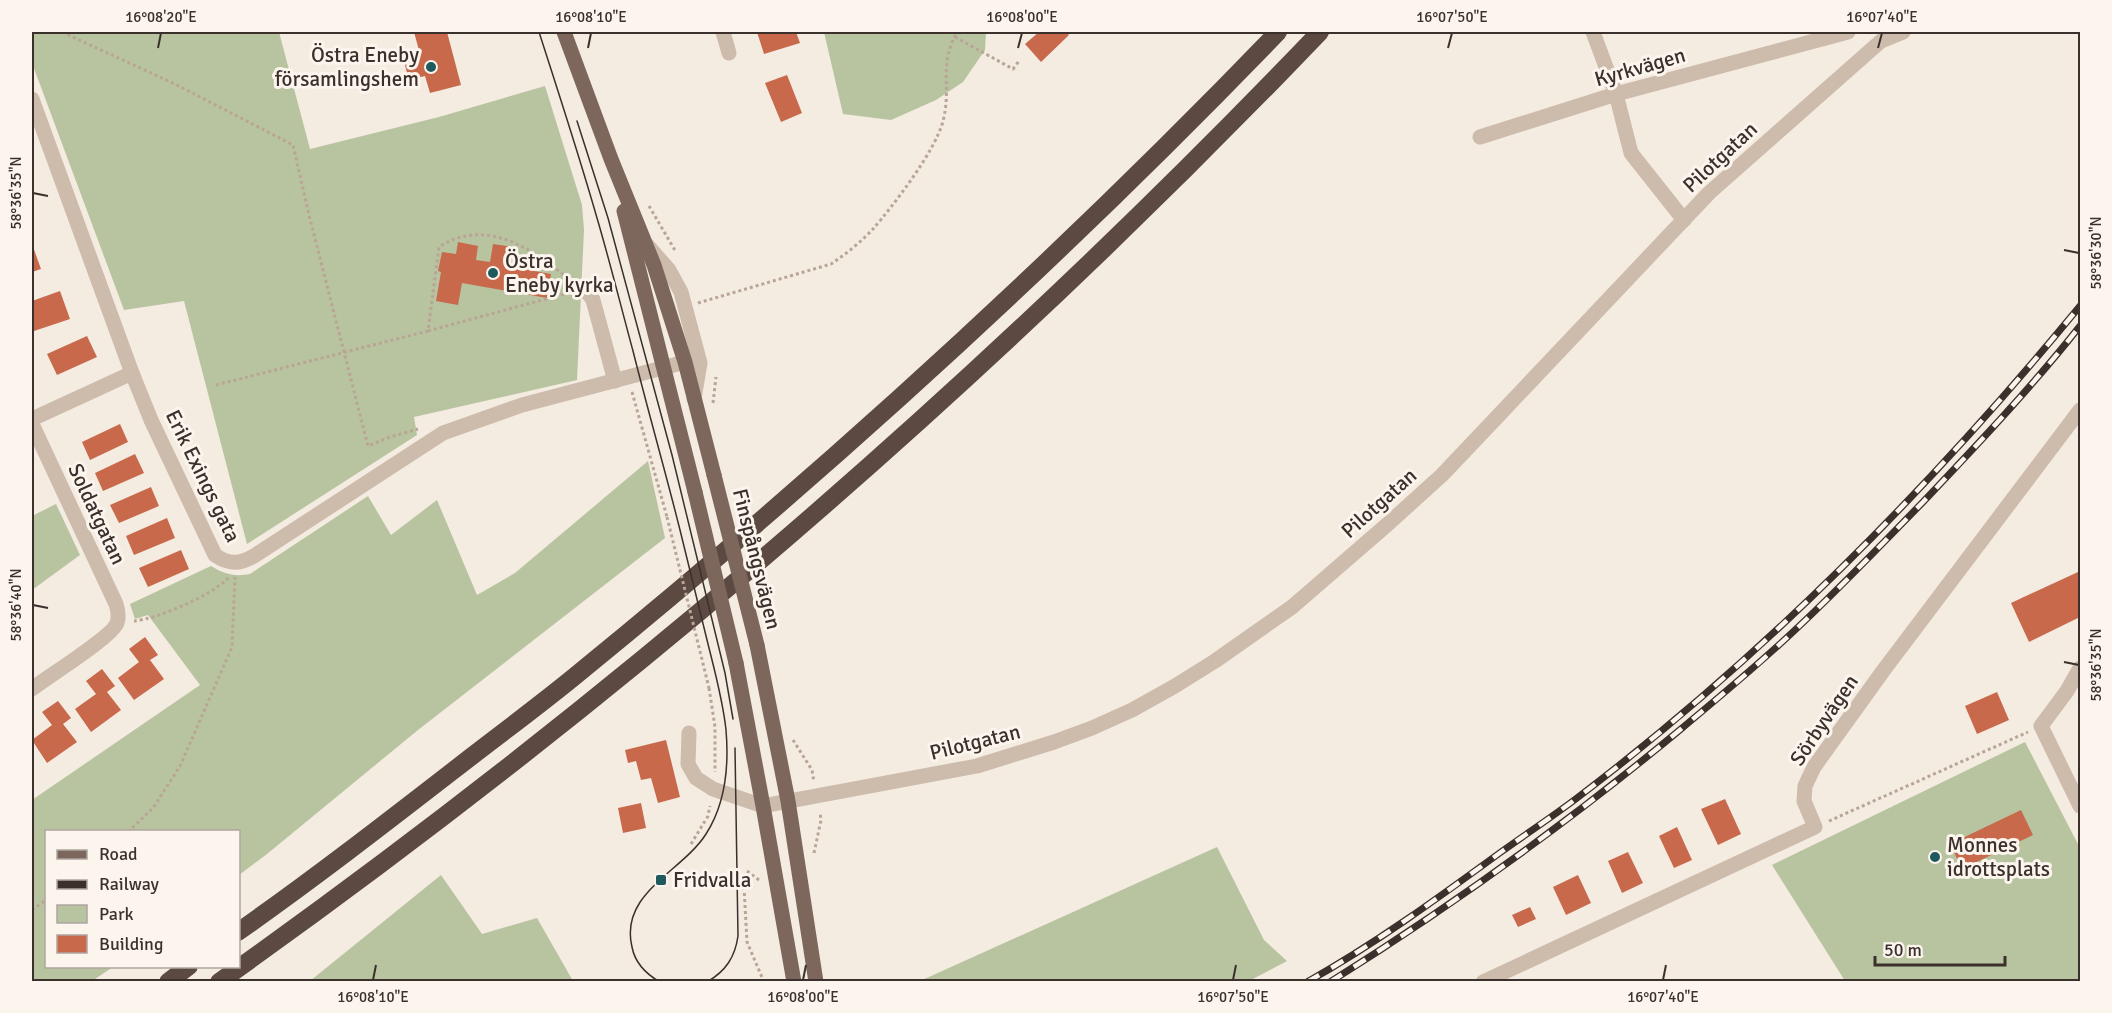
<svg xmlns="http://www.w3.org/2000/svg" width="2112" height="1013" viewBox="0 0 2112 1013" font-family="Signika,sans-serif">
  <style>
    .green { fill: #b8c4a0 }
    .building { fill: #c8694b }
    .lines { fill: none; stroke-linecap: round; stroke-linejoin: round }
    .path { stroke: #b9a596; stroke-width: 3; stroke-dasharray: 3 3; stroke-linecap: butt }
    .minor { stroke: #cdbbac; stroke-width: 15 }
    .major { stroke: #7d675c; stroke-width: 15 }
    .highway { stroke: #5c4a42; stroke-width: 18 }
    .tram { stroke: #3b302b; stroke-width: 1.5 }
    .rail-casing { stroke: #3b302b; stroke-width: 7 }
    .rail { stroke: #fbf5ee; stroke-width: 4.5; stroke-dasharray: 14; stroke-linecap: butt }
    .path-bridge { stroke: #b9a596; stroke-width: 3; stroke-dasharray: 3 3; stroke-linecap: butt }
    .major-bridge { stroke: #7d675c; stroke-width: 15 }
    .ticks { fill: none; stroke: #3b302b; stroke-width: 2 }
    .poi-dot { fill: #1f5a5e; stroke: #fbf5ee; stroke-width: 2 }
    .labels { text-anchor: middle; stroke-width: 6; stroke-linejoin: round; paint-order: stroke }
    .poi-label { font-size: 21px; fill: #3b302b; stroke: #fbf5ee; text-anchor: start }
    .street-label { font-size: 21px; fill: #3b302b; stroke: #fbf5ee }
    .neatline { fill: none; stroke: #3b302b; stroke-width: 2 }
    .ticks-label { font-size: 15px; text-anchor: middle; fill: #3b302b }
  </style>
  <rect width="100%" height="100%" fill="#f4ebe1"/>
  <g class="green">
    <path d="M 32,32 L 279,32 L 310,149 L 439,117 L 545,86 L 582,205 L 584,230 L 577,380 L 414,417 L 417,435 L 247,544 L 184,301 L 124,310 L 32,63 Z"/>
    <path d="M 824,32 L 986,32 L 985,50 L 963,82 L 936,100 L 891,120 L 843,114 Z"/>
    <path d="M 648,461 L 665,538 L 418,730 L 267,854 L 239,875 L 238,832 L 46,832 L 46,966 L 113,967 L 92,981 L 32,981 L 32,800 L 200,685 L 148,615 L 135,619 L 130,604 L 211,566 C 224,574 234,577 250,574 L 368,496 L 391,535 L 437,500 L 477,595 L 515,573 Z"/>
    <path d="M 56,504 L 80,555 L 32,590 L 32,516 Z"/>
    <path d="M 2025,742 L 2080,848 L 2080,981 L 1845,981 L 1772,865 Z"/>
    <path d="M 1217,847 L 1264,940 L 1287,961 L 1249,981 L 920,981 Z"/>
    <path d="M 441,875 L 482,934 L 537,918 L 573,981 L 310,981 Z"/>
  </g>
  <g class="building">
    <path d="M 414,32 L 447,32 L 461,85 L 430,93 L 425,76 L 409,80 L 403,58 L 420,54 Z"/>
    <path d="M 757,32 L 796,32 L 800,43 L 764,54 Z"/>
    <path d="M 1039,32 L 1066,32 L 1069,35 L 1041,62 L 1025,44 Z"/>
    <path d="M 787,75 L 802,113 L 781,122 L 765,83 Z"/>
    <path d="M 458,242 L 478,246 L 476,260 L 490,262 L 493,244 L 513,247 L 510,262 L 535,267 L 534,271 L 551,274 L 547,298 L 462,283 L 458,305 L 436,301 L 441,272 L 438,271 L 442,252 L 456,254 Z"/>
    <path d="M 32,244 L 41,269 L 32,272 Z"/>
    <path d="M 60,291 L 70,319 L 34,331 L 32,323 L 32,301 Z"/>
    <path d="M 87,336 L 97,357 L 57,375 L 47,354 Z"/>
    <path d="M 120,424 L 128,442 L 90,460 L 82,442 Z"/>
    <path d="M 135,454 L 144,473 L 103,491 L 95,473 Z"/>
    <path d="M 151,487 L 159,506 L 119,523 L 110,505 Z"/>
    <path d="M 167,518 L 175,538 L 134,555 L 126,536 Z"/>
    <path d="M 181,550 L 189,569 L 148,587 L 139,568 Z"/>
    <path d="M 2078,572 L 2080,577 L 2080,617 L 2029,642 L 2011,603 Z"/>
    <path d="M 145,637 L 158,655 L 150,660 L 164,679 L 134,700 L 118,678 L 139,662 L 129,649 Z"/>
    <path d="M 102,669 L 115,686 L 107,692 L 121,710 L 91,732 L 75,709 L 96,694 L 86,681 Z"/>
    <path d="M 1997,692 L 2009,720 L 1977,734 L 1965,706 Z"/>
    <path d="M 58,701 L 71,718 L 63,724 L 77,742 L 47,763 L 32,740 L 52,725 L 42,712 Z"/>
    <path d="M 666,740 L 680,797 L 658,803 L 651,778 L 641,780 L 636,761 L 628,763 L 625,750 Z"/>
    <path d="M 1725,799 L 1741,834 L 1718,845 L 1701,809 Z"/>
    <path d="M 641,803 L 646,828 L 623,833 L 618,808 Z"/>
    <path d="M 2021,810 L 2033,835 L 1962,869 L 1950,844 Z"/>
    <path d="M 1677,827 L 1692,860 L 1674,868 L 1659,836 Z"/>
    <path d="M 1628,852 L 1643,883 L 1622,893 L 1608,861 Z"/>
    <path d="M 1578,875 L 1591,903 L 1566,915 L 1553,887 Z"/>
    <path d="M 1530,907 L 1536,919 L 1518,927 L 1512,915 Z"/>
  </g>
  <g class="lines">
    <g class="path">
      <path d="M 62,32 L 177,85 L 293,145 L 309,215 L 368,446 L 390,437 L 418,429"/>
      <path d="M 955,37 L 1013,69 L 1019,61"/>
      <path d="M 649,206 L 676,252"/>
      <path d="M 698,303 L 831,264 C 846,254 861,242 873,229 C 893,206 936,150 943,121 C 952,87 938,66 957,32"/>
      <path d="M 428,331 L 568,293"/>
      <path d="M 216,385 L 428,331 L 439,247 C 487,216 534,250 571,281"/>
      <path d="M 632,392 L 667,517"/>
      <path d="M 713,403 L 716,377"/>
      <path d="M 134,621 C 157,619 213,595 228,578"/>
      <path d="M 709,688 L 715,727 L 715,772"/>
      <path d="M 793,740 L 812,770 L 814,782"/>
      <path d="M 1829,821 L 2028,732"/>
      <path d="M 128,832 L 153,808 L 180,766 L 232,647 L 235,577"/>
      <path d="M 691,844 L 708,816 L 710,806"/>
      <path d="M 814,853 L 821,820 L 820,812"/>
      <path d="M 747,871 L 759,880"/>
      <path d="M 744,887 L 747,942 L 764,982"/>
      <path d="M 32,910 L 46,900"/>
    </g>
    <g class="minor">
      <path d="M 723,32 L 729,53"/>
      <path d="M 1593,32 L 1616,94 L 1631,153 L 1684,220"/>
      <path d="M 32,99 L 132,373 L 151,420 L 215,555 C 229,565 240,564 254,556 L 443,433 L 522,405 L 685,362"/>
      <path d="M 1480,137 L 1616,94 L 1848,32"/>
      <path d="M 647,245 L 669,270 L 681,292 L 700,363 L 694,399"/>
      <path d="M 582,290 L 589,294 L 593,300 L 615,381"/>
      <path d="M 32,419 L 132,373"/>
      <path d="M 32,424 L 116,604 C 118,610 119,617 117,623 C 112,637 47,677 32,689"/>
      <path d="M 2080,668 L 2067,691 L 2041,726 L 2080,806"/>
      <path d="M 689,733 L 688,764 L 696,778 L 713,789 L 763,806 L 977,766 L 1054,742 L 1092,728 L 1132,710 L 1175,686 L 1215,661 L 1292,607 L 1389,523 L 1442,475 L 1498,416 L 1709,193 L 1881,41 L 1903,32"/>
      <path d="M 1483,982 L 1815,827 L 1804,801 L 1805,786 L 1814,767 L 1883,671 L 2080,410"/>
    </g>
    <g class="major">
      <path d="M 564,32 L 611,159 L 654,265 L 685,362 L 714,475"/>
      <path d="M 624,211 L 695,492"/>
      <path d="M 757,645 L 788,801 L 816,982"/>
      <path d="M 736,663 L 763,806 L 794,982"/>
    </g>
    <g class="highway">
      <path d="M 238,932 C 312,880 383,825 454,770 C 496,737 539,706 580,672 C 825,472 1059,259 1278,32"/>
      <path d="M 168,982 L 189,966"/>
      <path d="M 219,982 C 615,701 985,382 1320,32"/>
    </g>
    <g class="tram">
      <path d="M 539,32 C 559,94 579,155 597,218 C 610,262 621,307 633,351 C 648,411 665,470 680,530 C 689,568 699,606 708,644 C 715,672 723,701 726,730 C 729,765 726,803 706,834 C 682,872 619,893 632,947 C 635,963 646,974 660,982"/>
      <path d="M 577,121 L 608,218 L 672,455 L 725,673 L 733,719"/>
      <path d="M 707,982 C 726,971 735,957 738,936 L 735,748"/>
    </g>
    <g class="rail-casing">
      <g id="rail">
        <path d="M 1307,982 C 1375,944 1438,898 1501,852 C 1526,834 1552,817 1577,798 C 1764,656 1932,486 2080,306"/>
        <path d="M 1330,982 C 1453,905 1569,822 1681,729 C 1719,697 1758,665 1795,630 C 1839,589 1881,545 1923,502 C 1977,445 2031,388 2080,326"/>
      </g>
    </g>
    <use href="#rail" class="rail"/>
    <path class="path-bridge" d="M 667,517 L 709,688"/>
    <g class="major-bridge">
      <path d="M 714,475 L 757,645"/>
      <path d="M 695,492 L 736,663"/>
    </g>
  </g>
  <path class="ticks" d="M 158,48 L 161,33M 588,48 L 591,33M 1018,48 L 1022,33M 1448,48 L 1452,33M 1878,48 L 1882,33M 33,193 L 48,196M 2064,250 L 2079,253M 33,605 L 48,608M 2064,662 L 2079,665M 373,980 L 376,965M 803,980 L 806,965M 1233,980 L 1236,965M 1663,980 L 1666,965"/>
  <g class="poi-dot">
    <circle cx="431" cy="67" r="6"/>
    <circle cx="493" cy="273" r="6"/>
    <circle cx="1935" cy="857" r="6"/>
    <rect x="655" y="874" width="12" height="12" rx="3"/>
  </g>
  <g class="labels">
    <g class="poi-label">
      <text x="419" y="62" text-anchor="end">Östra Eneby<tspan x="419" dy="24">församlingshem</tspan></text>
      <text x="505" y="268">Östra<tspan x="505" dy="24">Eneby kyrka</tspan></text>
      <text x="1947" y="852">Monnes<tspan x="1947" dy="24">idrottsplats</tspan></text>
      <text x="673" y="887">Fridvalla</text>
    </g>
    <g class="street-label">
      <text transform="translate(1640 67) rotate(-16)" y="7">Kyrkvägen</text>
      <text transform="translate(1720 157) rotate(-43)" y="7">Pilotgatan</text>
      <text transform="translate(203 476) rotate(64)" y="7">Erik Exings gata</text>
      <text transform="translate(1379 503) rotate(-42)" y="7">Pilotgatan</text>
      <text transform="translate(97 514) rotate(65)" y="7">Soldatgatan</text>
      <text transform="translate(757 559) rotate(76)" y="7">Finspångsvägen</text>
      <text transform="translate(1824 720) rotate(-56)" y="7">Sörbyvägen</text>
      <text transform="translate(975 742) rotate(-14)" y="7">Pilotgatan</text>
    </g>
  </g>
  <rect width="2112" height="1013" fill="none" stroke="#fbf5ee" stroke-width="66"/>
  <rect x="45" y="830" width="195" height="138" fill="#fbf5ee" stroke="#aea6a0" stroke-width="1.5"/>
  <rect x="57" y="850" width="30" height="9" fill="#7d675c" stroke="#aea6a0" stroke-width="1.5"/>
  <text x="99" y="860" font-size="18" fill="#3b302b">Road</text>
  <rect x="57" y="880" width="30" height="9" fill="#3b302b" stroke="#aea6a0" stroke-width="1.5"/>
  <text x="99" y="890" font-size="18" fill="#3b302b">Railway</text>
  <rect x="57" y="905" width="30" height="18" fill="#b8c4a0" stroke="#aea6a0" stroke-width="1.5"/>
  <text x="99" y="920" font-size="18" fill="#3b302b">Park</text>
  <rect x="57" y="935" width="30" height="18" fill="#c8694b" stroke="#aea6a0" stroke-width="1.5"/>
  <text x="99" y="950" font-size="18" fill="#3b302b">Building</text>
  <path d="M1875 956v9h130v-9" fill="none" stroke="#3b302b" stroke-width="3"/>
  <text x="1884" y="956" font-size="18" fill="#3b302b" stroke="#fbf5ee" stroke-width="4.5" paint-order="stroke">50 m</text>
  <rect x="33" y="33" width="2046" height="947" class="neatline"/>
  <g class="ticks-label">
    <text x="161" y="22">16°08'20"E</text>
    <text x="591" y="22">16°08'10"E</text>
    <text x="1022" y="22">16°08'00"E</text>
    <text x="1452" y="22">16°07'50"E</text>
    <text x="1882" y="22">16°07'40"E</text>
    <text transform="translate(16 193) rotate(-90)" y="5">58°36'35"N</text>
    <text transform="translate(2096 253) rotate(-90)" y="5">58°36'30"N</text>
    <text transform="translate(16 605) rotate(-90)" y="5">58°36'40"N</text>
    <text transform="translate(2096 665) rotate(-90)" y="5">58°36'35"N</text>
    <text x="373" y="1002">16°08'10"E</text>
    <text x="803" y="1002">16°08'00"E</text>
    <text x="1233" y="1002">16°07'50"E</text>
    <text x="1663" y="1002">16°07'40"E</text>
  </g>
</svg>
